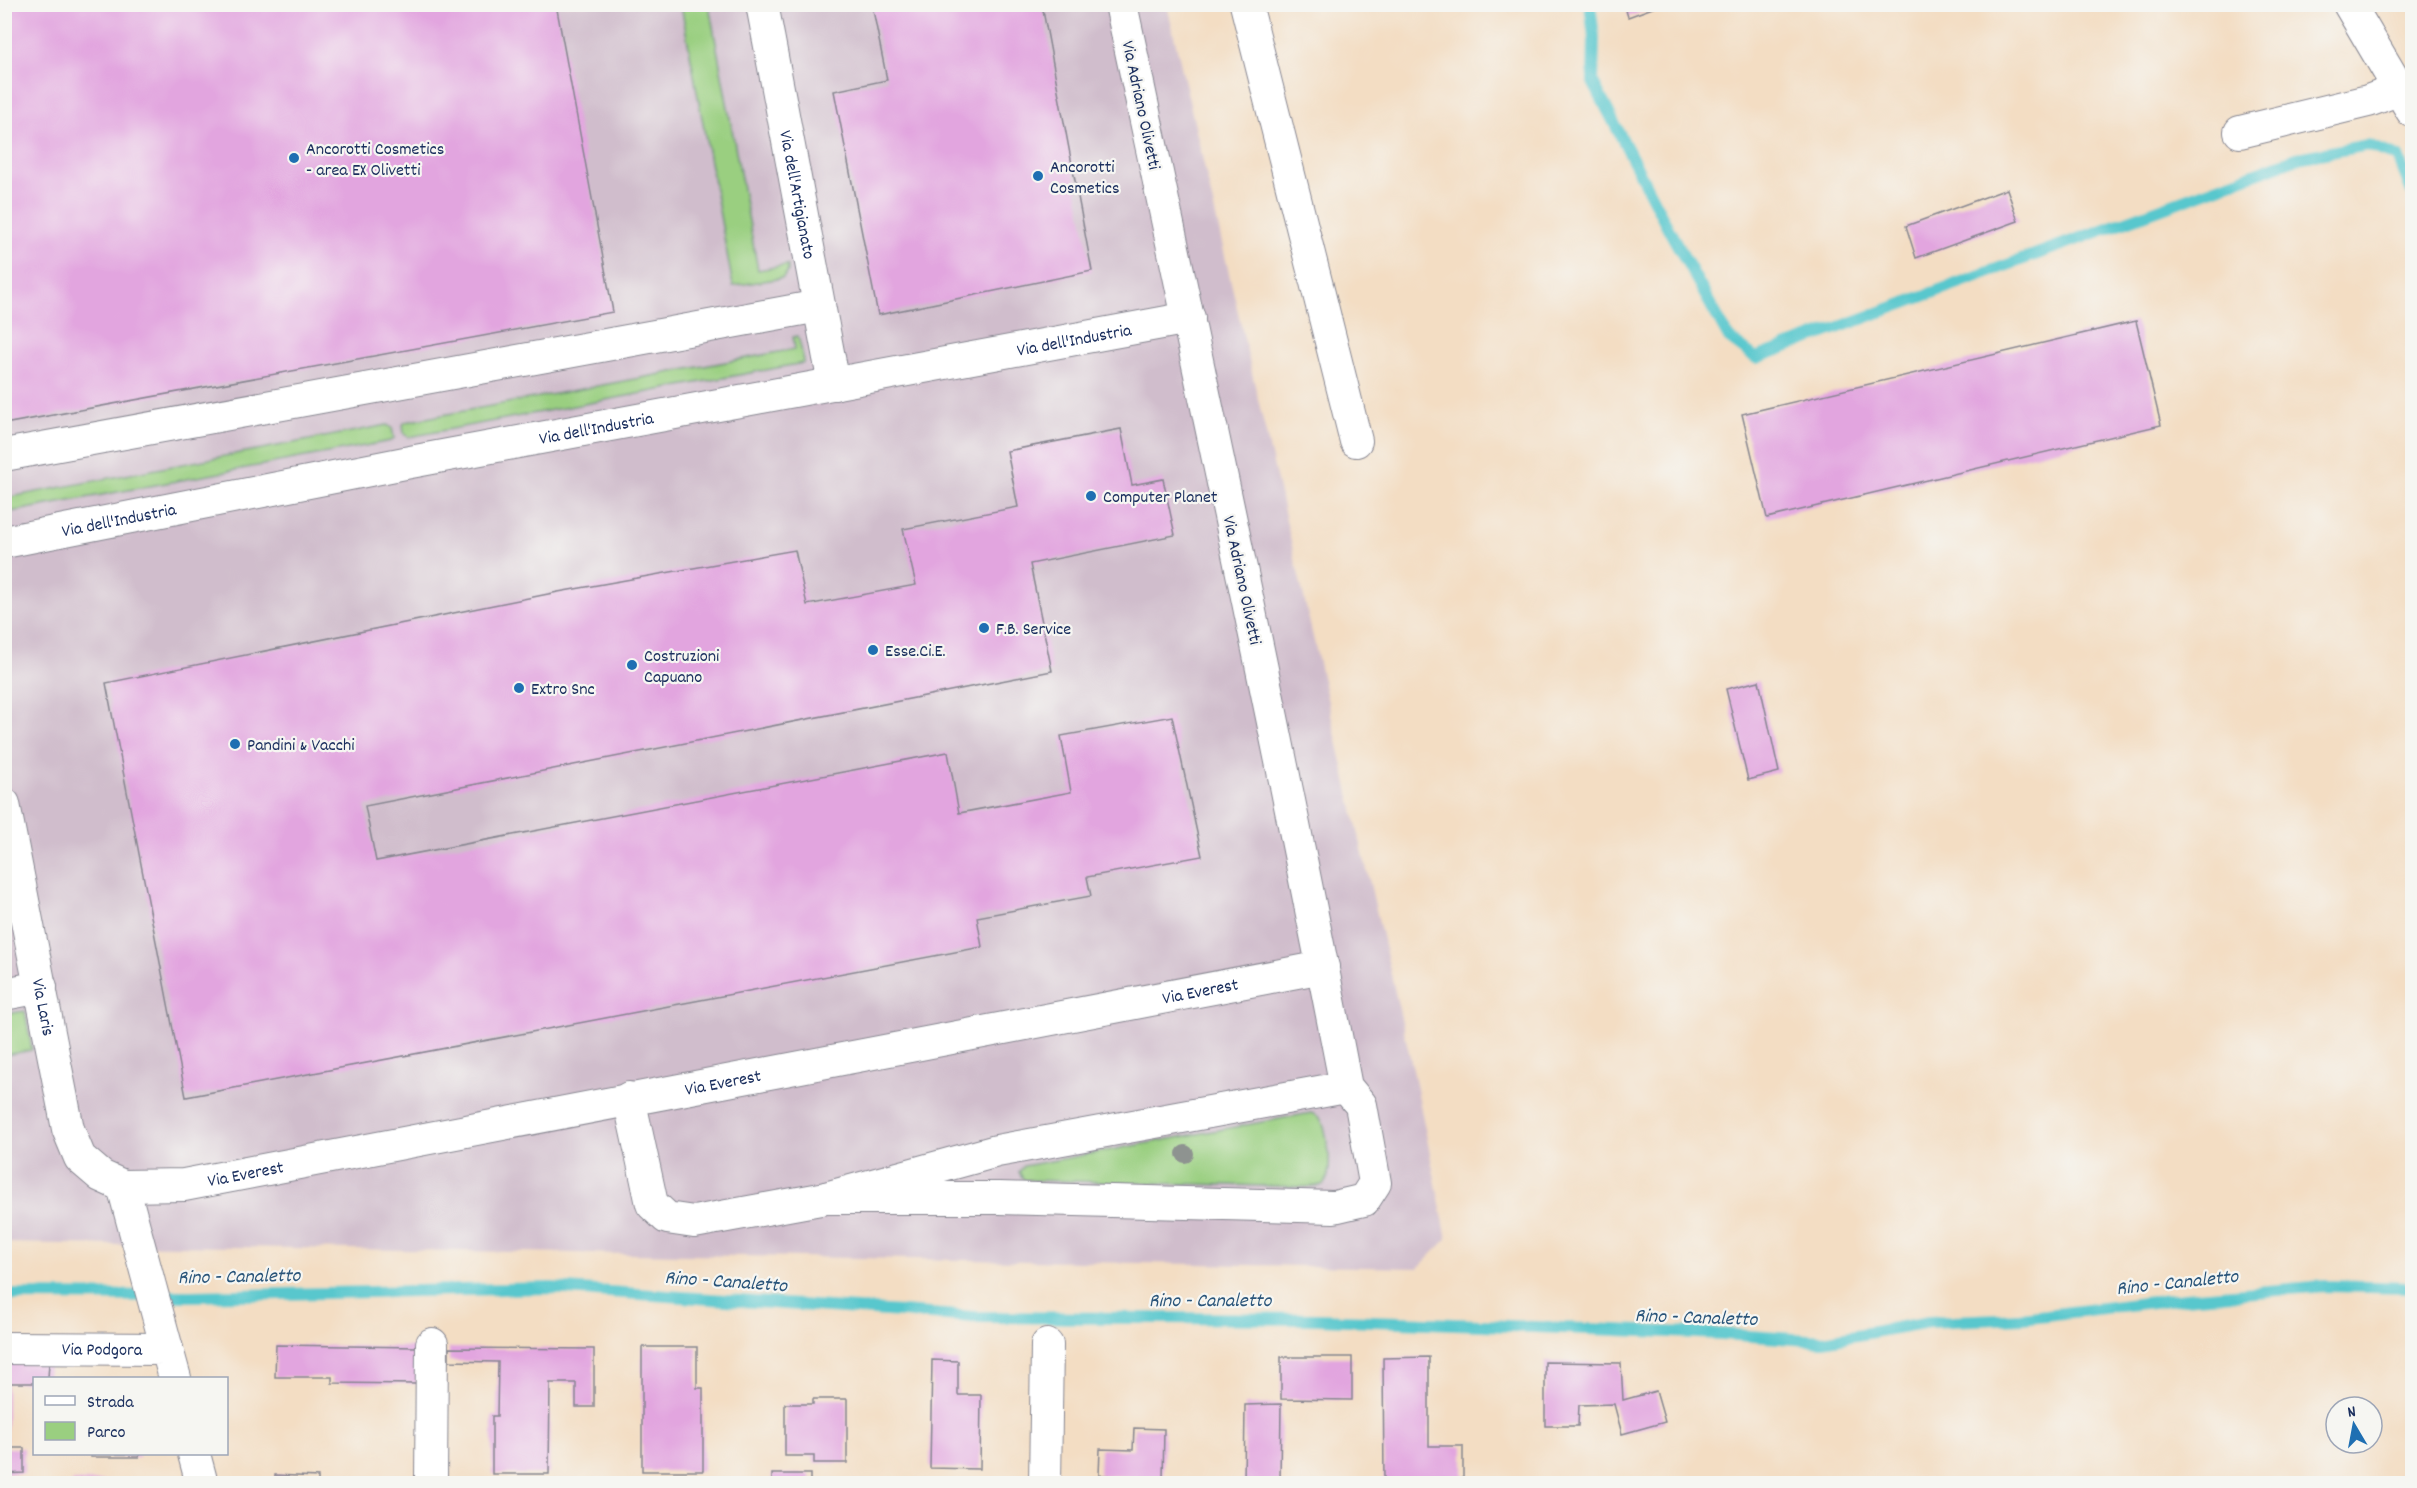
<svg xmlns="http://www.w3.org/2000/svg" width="2417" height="1488" viewBox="0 0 2417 1488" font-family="Dekko,sans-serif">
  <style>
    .industrial { fill: #d0bdcc }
    .green { fill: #9acf80; stroke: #5a7f6f; stroke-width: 1.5 }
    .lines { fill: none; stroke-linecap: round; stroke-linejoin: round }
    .stream { stroke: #59c7cd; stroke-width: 12 }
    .building { fill: #e2a5df }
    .street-casing { stroke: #878690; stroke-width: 34 }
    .street { stroke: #fff; stroke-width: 32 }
    .tree { fill: #8e9390 }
    .poi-dot { fill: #1f6fb2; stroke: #f6f6f2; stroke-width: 2 }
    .labels { text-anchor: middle; stroke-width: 4.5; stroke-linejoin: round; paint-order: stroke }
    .street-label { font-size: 18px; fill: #1b2f5e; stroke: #f6f6f2 }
    .poi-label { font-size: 18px; fill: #1b2f5e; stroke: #f6f6f2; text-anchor: start }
    .water-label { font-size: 20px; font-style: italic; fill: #2a557a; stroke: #f6f6f2 }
  </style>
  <rect width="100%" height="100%" fill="#f6f6f2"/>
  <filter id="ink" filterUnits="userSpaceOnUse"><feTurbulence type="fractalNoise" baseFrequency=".0167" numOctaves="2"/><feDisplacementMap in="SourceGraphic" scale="12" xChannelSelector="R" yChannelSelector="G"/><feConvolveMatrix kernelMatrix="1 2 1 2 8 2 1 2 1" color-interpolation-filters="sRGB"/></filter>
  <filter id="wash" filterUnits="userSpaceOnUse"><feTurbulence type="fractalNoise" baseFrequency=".008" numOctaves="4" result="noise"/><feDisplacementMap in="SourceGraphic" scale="24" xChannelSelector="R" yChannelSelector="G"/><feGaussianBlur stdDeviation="1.35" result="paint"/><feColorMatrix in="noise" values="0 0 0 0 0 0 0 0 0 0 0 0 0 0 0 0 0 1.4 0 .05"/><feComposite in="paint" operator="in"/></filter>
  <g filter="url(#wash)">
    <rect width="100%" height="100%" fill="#f3ddc3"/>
    <path class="industrial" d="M 5,5 L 1167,5 L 1414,1074 L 1447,1239 L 1418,1268 L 5,1243 Z"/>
    <g class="green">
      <path d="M 681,5 L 709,5 L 758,270 L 788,265 L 788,271 L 783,278 L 733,286 Z"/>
      <path d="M 798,336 L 804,361 L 803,363 L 409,437 L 404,434 L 403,425 L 405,422 L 795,349 L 793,337 Z"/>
      <path d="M 387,425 L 392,428 L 394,438 L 391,441 L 5,513 L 5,498 Z"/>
      <path d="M 25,1011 L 32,1050 L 5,1055 L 5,1014 Z"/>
      <path d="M 1311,1113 C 1312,1113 1319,1117 1319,1117 C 1328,1127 1335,1178 1322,1185 C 1318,1186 1312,1186 1308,1187 L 1024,1180 L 1019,1172 L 1024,1166 Z"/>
    </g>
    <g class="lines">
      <g class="stream">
        <path d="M 1590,4 L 1594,38 L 1593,82 L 1669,230 L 1729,338 L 1756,358 L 2297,158 L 2368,145 L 2398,157 L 2412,192"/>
        <path d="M 4,1295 L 190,1296 L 551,1288 L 974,1317 L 1318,1319 L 1722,1334 L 1823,1341 L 1929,1322 L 2022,1318 L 2185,1298 L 2325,1286 L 2412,1288"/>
      </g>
    </g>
    <g id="blocks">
      <g class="building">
        <path d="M 4,4 L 556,4 L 613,312 L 4,424 Z"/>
        <path d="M 1624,4 L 1657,4 L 1658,6 L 1628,17 Z"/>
        <path d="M 872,5 L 1042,5 L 1092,271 L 878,315 L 834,91 L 887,80 Z"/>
        <path d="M 2007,189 L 2018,221 L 1916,258 L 1906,226 Z"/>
        <path d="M 2136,321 L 2161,425 L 1767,518 L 1742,414 Z"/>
        <path d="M 1121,429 L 1132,485 L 1163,479 L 1175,535 L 1030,564 L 1052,671 L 365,806 L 376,861 L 948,752 L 959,813 L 1071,792 L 1061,736 L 1172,716 L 1202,856 L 1087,877 L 1091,896 L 977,917 L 982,947 L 186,1097 L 106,683 L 558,592 L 795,550 L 807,605 L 916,585 L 903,529 L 1018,507 L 1007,451 Z"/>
        <path d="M 1759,681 L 1779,772 L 1748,780 L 1726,689 Z"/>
        <path d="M 276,1345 L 418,1347 L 417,1384 L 332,1383 L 332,1377 L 275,1377 Z"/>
        <path d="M 642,1347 L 697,1347 L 697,1388 L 703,1388 L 703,1471 L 642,1471 Z"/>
        <path d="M 449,1348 L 594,1349 L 594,1407 L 576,1407 L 576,1383 L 550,1383 L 549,1474 L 492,1474 L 492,1416 L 497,1416 L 498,1362 L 449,1361 Z"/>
        <path d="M 1281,1357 L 1352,1357 L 1352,1400 L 1281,1399 Z"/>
        <path d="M 1429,1357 L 1429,1446 L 1463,1446 L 1463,1484 L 1384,1484 L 1383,1358 Z"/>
        <path d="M 932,1360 L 958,1361 L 958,1395 L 981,1395 L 980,1469 L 930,1468 Z"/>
        <path d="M 1545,1362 L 1621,1363 L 1623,1400 L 1656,1391 L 1665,1422 L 1622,1434 L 1614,1404 L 1579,1405 L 1578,1426 L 1545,1426 Z"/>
        <path d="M 4,1363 L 49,1363 L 48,1378 L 34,1378 L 34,1383 L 7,1383 L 7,1448 L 24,1448 L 24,1473 L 4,1474 Z"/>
        <path d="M 813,1399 L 847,1399 L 847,1463 L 814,1463 L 814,1456 L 785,1456 L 785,1404 L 813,1404 Z"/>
        <path d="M 1281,1404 L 1280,1482 L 1244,1483 L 1245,1405 Z"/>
        <path d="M 1134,1428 L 1164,1429 L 1163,1479 L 1099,1475 L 1100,1449 L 1133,1450 Z"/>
        <rect x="91" y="1454" width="48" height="3"/>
        <rect x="772" y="1474" width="38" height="10"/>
        <path d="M 275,1475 L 318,1477 L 318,1484 L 275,1484 Z"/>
        <rect x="71" y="1481" width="70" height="3"/>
      </g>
    </g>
  </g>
  <g filter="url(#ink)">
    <use href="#blocks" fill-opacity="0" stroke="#878690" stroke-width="1.5"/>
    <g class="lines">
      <g class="street-casing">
        <g id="street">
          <path id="s1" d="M 762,4 L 834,384"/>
          <path d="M 1246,4 L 1356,441"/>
          <path d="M 2349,4 L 2412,111"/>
          <path d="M 2240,132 L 2368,101 L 2400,89"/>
          <path d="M 4,455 L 819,306"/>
          <path id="s2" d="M 4,542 L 405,463 L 1189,318"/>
          <path id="s3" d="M 4,804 L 68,1129 L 80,1158 L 101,1176 L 123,1186 L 184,1185 L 1323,967"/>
          <path d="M 4,994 L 41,987"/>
          <path d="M 629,1098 L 652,1204 L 667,1218 L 694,1222 L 826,1198 L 997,1151 L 1346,1087"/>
          <path d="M 123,1186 L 167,1349"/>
          <path d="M 826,1198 L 999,1198 L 1334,1207 L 1364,1200 L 1375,1183 L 1361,1105 L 1346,1087 C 1276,725 1198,365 1121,4"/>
          <path id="s4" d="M 4,1348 L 167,1349 L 175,1378"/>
          <path d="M 194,1454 L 202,1484"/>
          <path d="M 431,1484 L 432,1344"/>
          <path d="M 1045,1484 L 1047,1345"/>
        </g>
      </g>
      <use href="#street" class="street"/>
    </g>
    <circle class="tree" cx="1185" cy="1154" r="9"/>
  </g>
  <g class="poi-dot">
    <circle cx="294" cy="158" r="6"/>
    <circle cx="1038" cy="176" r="6"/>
    <circle cx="1091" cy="496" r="6"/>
    <circle cx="984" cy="628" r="6"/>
    <circle cx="873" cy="650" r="6"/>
    <circle cx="632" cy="665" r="6"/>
    <circle cx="519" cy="688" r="6"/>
    <circle cx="235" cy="744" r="6"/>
  </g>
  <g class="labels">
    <g class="street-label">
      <text transform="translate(1142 105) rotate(78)" y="6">Via Adriano Olivetti</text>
      <text dy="6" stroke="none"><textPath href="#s1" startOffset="194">Via dell'Artigianato</textPath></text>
      <text dy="6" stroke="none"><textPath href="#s2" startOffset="1089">Via dell'Industria</textPath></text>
      <text dy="6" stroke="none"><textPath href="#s2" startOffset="603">Via dell'Industria</textPath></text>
      <text dy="6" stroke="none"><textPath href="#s2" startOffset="117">Via dell'Industria</textPath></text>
      <text transform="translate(1243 580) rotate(78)" y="6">Via Adriano Olivetti</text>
      <text dy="6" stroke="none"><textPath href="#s3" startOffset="1510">Via Everest</textPath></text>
      <text dy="6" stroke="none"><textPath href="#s3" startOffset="207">Via Laris</textPath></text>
      <text dy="6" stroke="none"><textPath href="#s3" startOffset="1024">Via Everest</textPath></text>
      <text dy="6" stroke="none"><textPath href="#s3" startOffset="538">Via Everest</textPath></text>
      <text dy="6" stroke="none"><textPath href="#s4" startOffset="98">Via Podgora</textPath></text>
    </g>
    <g class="poi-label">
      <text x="306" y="154">Ancorotti Cosmetics<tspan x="306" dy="21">- area EX Olivetti</tspan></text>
      <text x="1050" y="172">Ancorotti<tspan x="1050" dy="21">Cosmetics</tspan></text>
      <text x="1103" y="502">Computer Planet</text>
      <text x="996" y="634">F.B. Service</text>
      <text x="885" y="656">Esse.Ci.E.</text>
      <text x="644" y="661">Costruzioni<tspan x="644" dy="21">Capuano</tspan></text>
      <text x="531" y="694">Extro Snc</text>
      <text x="247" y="750">Pandini &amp; Vacchi</text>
    </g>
    <g class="water-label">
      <text transform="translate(239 1275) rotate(-1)" y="7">Rino - Canaletto</text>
      <text transform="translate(726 1280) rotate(4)" y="7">Rino - Canaletto</text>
      <text transform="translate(2177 1281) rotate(-6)" y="7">Rino - Canaletto</text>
      <text x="1210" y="1306">Rino - Canaletto</text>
      <text transform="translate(1696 1316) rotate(2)" y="7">Rino - Canaletto</text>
    </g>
  </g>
  <rect width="2417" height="1488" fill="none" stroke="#f6f6f2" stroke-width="24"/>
  <rect x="33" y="1377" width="195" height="78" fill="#f6f6f2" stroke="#9ea6b7" stroke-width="1.5"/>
  <rect x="45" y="1396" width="30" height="9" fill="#ffffff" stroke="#9ea6b7" stroke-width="1.5"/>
  <text x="87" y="1407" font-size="18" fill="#1b2f5e">Strada</text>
  <rect x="45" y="1422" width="30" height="18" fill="#9acf80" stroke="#9ea6b7" stroke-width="1.5"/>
  <text x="87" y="1437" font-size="18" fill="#1b2f5e">Parco</text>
  <g transform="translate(2354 1425) rotate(350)"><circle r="28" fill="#f6f6f2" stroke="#9ea6b7" stroke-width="1.5"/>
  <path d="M0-4.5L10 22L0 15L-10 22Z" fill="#1f6fb2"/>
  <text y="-9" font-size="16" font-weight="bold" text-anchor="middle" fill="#1b2f5e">N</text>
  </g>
</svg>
